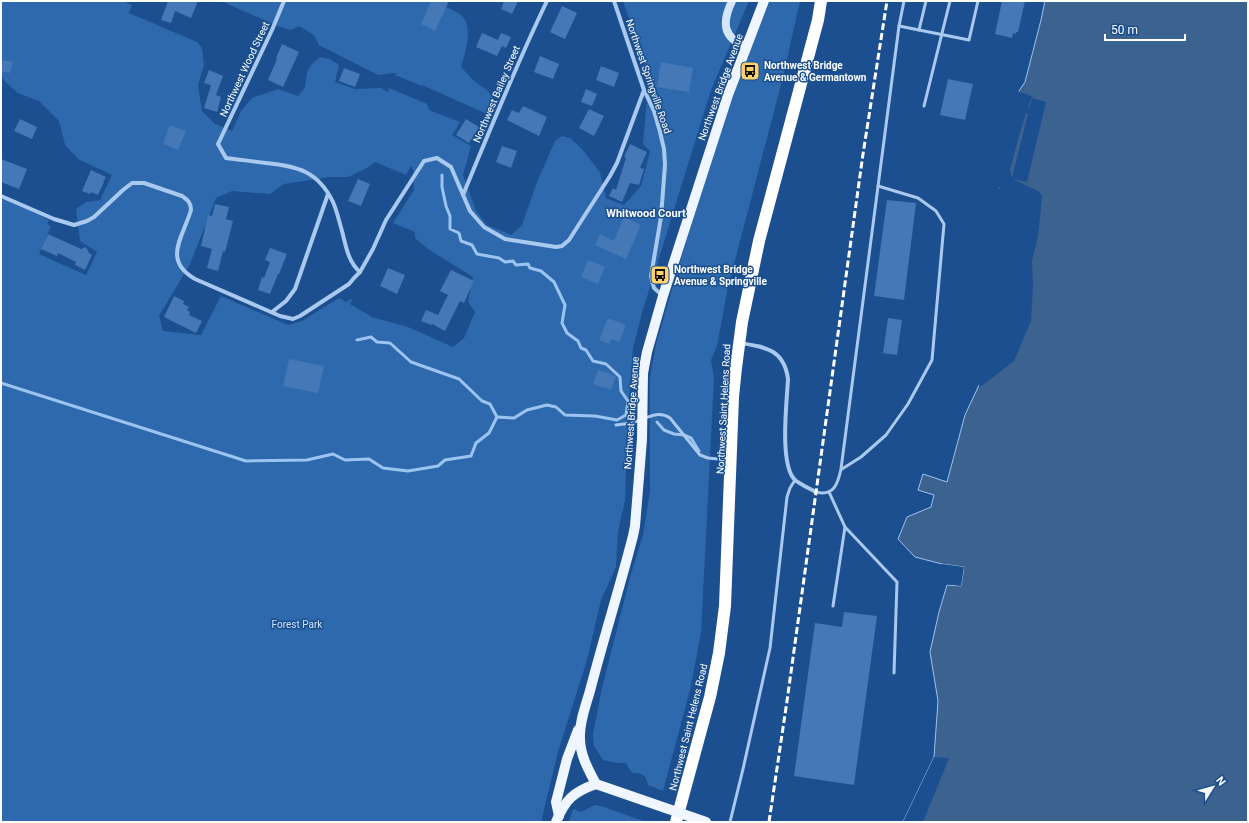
<svg xmlns="http://www.w3.org/2000/svg" width="1249" height="823" viewBox="0 0 1249 823" font-family="Roboto,sans-serif">
  <style>
    .green { fill: #2e69ad; fill-rule: evenodd }
    .water { fill: #3c6290; stroke: #9cc4f0 }
    .pier { fill: #1b4f8f; fill-rule: evenodd }
    .lines { fill: none; stroke-linecap: round; stroke-linejoin: round }
    .stream { stroke: #9cc4f0; stroke-width: 3 }
    .building { fill: #4478b7 }
    .lane { stroke: #a9c9ee; stroke-width: 3 }
    .street { stroke: #a9c9ee; stroke-width: 4 }
    .secondary { stroke: #d6e6fa; stroke-width: 8 }
    .primary { stroke: #f0f6ff; stroke-width: 10 }
    .highway { stroke: #fff; stroke-width: 12 }
    .rail { stroke: #fff; stroke-width: 3; stroke-dasharray: 7 3; stroke-linecap: butt }
    .primary-bridge { stroke: #f0f6ff; stroke-width: 10 }
    .labels { text-anchor: middle; stroke-width: 3; stroke-linejoin: round; paint-order: stroke }
    .poi-label { font-size: 10px; font-weight: bold; fill: #fff; stroke: #1b4f8f; text-anchor: start }
    .street-label { font-size: 10px; fill: #fff; stroke: #1b4f8f }
    .park-label { font-size: 10px; fill: #cfe3fa; stroke: #1b4f8f }
    .neighbourhood-label { font-size: 11px; font-weight: bold; fill: #fff; stroke: #1b4f8f }
  </style>
  <rect width="100%" height="100%" fill="#1b4f8f"/>
  <g class="green">
    <path d="M 1,1 L 123,1 L 132,5 L 129,13 L 197,42 L 202,48 L 204,65 L 198,85 L 202,111 L 215,124 L 232,131 L 241,111 L 252,98 L 278,89 L 298,96 L 305,88 L 307,72 L 312,64 L 320,57 L 330,59 L 339,65 L 335,82 L 355,89 L 381,88 L 388,92 L 389,88 L 427,104 L 429,110 L 460,122 L 452,135 L 471,146 L 463,175 L 476,211 L 487,225 L 511,235 L 522,225 L 537,182 L 555,141 L 562,136 L 570,138 L 582,149 L 600,172 L 606,198 L 624,205 L 641,186 L 650,151 L 643,144 L 649,77 L 623,1 L 749,1 L 711,90 L 642,313 L 633,348 L 628,415 L 625,501 L 618,531 L 616,567 L 601,600 L 587,660 L 558,752 L 541,822 L 1,822 L 1,194 L 49,220 L 47,224 L 51,226 L 39,254 L 86,275 L 97,252 L 80,241 L 76,209 L 86,202 L 100,200 L 112,175 L 78,159 L 65,145 L 59,121 L 39,101 L 18,93 L 5,82 L 1,75 ZM 375,162 L 406,175 L 411,166 L 413,169 L 414,190 L 393,223 L 415,232 L 415,238 L 428,249 L 473,277 L 468,302 L 475,312 L 464,338 L 453,347 L 408,327 L 372,317 L 350,304 L 353,298 L 346,302 L 339,298 L 302,321 L 288,325 L 221,296 L 201,335 L 163,331 L 159,316 L 190,264 L 216,198 L 232,191 L 270,194 L 284,184 L 330,177 L 348,177 L 367,168 Z"/>
    <path d="M 221,1 L 435,1 C 441,5 458,12 462,16 C 474,28 465,53 461,67 L 473,80 L 488,91 L 493,99 L 487,114 L 422,85 L 422,86 L 395,75 L 396,73 L 394,73 L 378,75 L 319,45 L 314,35 L 299,26 L 291,30 L 280,27 Z"/>
    <path d="M 770,1 L 800,1 L 783,77 L 728,287 L 717,346 L 711,360 L 714,378 L 701,633 L 690,690 L 663,791 L 648,785 C 646,775 643,773 632,773 L 626,763 L 617,763 L 603,760 L 594,746 L 593,734 L 602,688 L 631,574 L 643,535 L 650,491 L 650,378 L 656,344 L 681,259 L 731,97 Z"/>
    <path d="M 595,805 L 604,807 L 646,822 L 569,822 L 573,809 L 581,812 Z"/>
  </g>
  <path class="water" d="M 1045,1 L 1248,1 L 1248,822 L 903,822 L 934,757 L 938,701 L 930,652 L 939,612 L 947,585 L 961,586 L 964,567 L 942,564 L 915,557 L 898,539 L 907,517 L 931,507 L 934,495 L 918,490 L 923,474 L 947,482 L 965,415 L 1017,304 L 1026,233 L 1028,206 L 1025,200 L 999,188 L 1015,97 L 1025,82 L 1041,20 Z"/>
  <g class="pier">
    <path d="M 1017,91 L 1032,96 L 1028,107 L 1030,107 L 1032,98 L 1046,102 L 1027,182 L 1012,179 L 1038,191 L 1042,196 L 1038,237 L 1032,261 L 1033,286 L 1031,321 L 1014,361 L 979,388 L 979,383 L 1015,303 L 1018,256 L 1025,233 L 1026,206 L 1024,202 L 1022,200 L 1001,191 L 995,182 L 993,174 L 1008,114 L 1014,96 ZM 1026,113 L 1028,114 L 1012,178 L 1010,170 L 1019,136 Z"/>
    <path d="M 942,564 L 964,567 L 961,586 L 945,584 L 947,583 L 959,584 L 961,569 L 941,566 Z"/>
    <path d="M 934,757 L 949,758 L 923,822 L 903,822 Z"/>
  </g>
  <g class="lines">
    <g class="stream">
      <path d="M 442,175 L 442,187 L 446,206 L 450,216 L 450,229 L 459,233 L 461,241 L 472,245 L 477,254 L 499,258 L 505,262 L 513,261 L 516,265 L 528,264 L 530,268 L 541,271 L 554,282 L 565,305 L 562,323 L 567,333 L 578,341 L 581,348 L 586,350 L 593,361 L 606,364 L 620,377 L 621,391 L 628,401 L 626,415 L 617,420 L 595,416 L 565,415 L 556,407 L 547,405 L 527,410 L 514,418 L 497,417"/>
      <path d="M 357,340 L 371,337 L 377,342 L 390,343 L 411,362 L 459,379 L 482,401 L 490,404 L 497,417"/>
      <path d="M 1,383 L 246,461 L 307,460 L 333,454 L 345,460 L 369,459 L 383,468 L 408,471 L 438,466 L 445,460 L 471,456 L 476,443 L 489,433 L 497,417"/>
      <path d="M 657,422 L 664,430 L 674,434 L 684,435 L 691,438 L 699,451"/>
    </g>
  </g>
  <g class="building">
    <path d="M 168,1 L 198,1 L 191,18 L 175,11 L 171,23 L 161,20 Z"/>
    <path d="M 431,1 L 449,1 L 435,31 L 421,24 Z"/>
    <path d="M 504,1 L 518,1 L 512,14 L 501,9 Z"/>
    <path d="M 1002,1 L 1025,1 L 1018,32 L 1016,32 L 1016,34 L 1013,33 L 1012,38 L 995,34 Z"/>
    <path d="M 562,6 L 577,13 L 565,39 L 550,32 Z"/>
    <path d="M 482,33 L 498,40 L 501,33 L 511,37 L 506,48 L 502,46 L 497,56 L 476,47 Z"/>
    <path d="M 282,44 L 299,52 L 283,87 L 268,80 L 277,59 L 276,58 Z"/>
    <path d="M 540,56 L 559,64 L 553,79 L 534,72 Z"/>
    <path d="M 1,60 L 13,62 L 10,73 L 1,71 Z"/>
    <path d="M 661,62 L 693,68 L 689,92 L 657,87 Z"/>
    <path d="M 601,66 L 619,73 L 614,87 L 596,80 Z"/>
    <path d="M 344,68 L 360,74 L 355,87 L 339,81 Z"/>
    <path d="M 209,70 L 223,76 L 216,95 L 221,97 L 217,112 L 204,108 L 211,85 L 204,83 Z"/>
    <path d="M 948,79 L 973,84 L 965,120 L 940,115 Z"/>
    <path d="M 586,89 L 597,94 L 592,106 L 581,102 Z"/>
    <path d="M 523,106 L 547,117 L 539,136 L 507,120 L 512,110 L 519,113 Z"/>
    <path d="M 589,109 L 604,116 L 594,136 L 579,128 Z"/>
    <path d="M 20,119 L 37,127 L 32,139 L 14,131 Z"/>
    <path d="M 466,119 L 479,127 L 469,143 L 456,135 Z"/>
    <path d="M 170,125 L 186,131 L 178,150 L 163,144 Z"/>
    <path d="M 630,144 L 647,152 L 640,168 L 644,169 L 639,185 L 630,183 L 622,202 L 609,196 L 613,188 L 616,190 L 626,158 L 624,157 Z"/>
    <path d="M 502,146 L 517,151 L 511,168 L 496,162 Z"/>
    <path d="M 1,159 L 27,169 L 19,189 L 1,182 Z"/>
    <path d="M 91,170 L 106,177 L 103,182 L 104,182 L 98,195 L 91,192 L 90,194 L 82,191 Z"/>
    <path d="M 358,179 L 370,184 L 361,206 L 348,201 Z"/>
    <path d="M 887,200 L 916,203 L 904,300 L 874,296 Z"/>
    <path d="M 215,204 L 229,207 L 226,219 L 233,221 L 225,252 L 223,251 L 218,271 L 207,268 L 212,249 L 201,246 L 208,215 L 212,216 Z"/>
    <path d="M 624,217 L 641,225 L 626,259 L 595,245 L 600,234 L 614,241 Z"/>
    <path d="M 48,234 L 81,249 L 86,247 L 89,253 L 92,255 L 85,270 L 75,265 L 76,262 L 58,253 L 57,256 L 41,249 Z"/>
    <path d="M 270,248 L 287,254 L 279,274 L 278,274 L 270,294 L 258,290 L 262,277 L 264,278 L 270,262 L 265,260 Z"/>
    <path d="M 588,260 L 605,267 L 598,284 L 581,277 Z"/>
    <path d="M 388,268 L 405,275 L 397,294 L 380,286 Z"/>
    <path d="M 451,270 L 474,281 L 464,303 L 460,301 L 445,331 L 432,324 L 432,325 L 421,321 L 426,310 L 438,315 L 448,295 L 440,291 Z"/>
    <path d="M 174,296 L 184,301 L 183,304 L 189,307 L 187,310 L 190,312 L 189,315 L 202,321 L 196,333 L 164,317 Z"/>
    <path d="M 608,318 L 626,325 L 619,342 L 611,339 L 609,344 L 599,340 Z"/>
    <path d="M 888,318 L 902,320 L 897,355 L 883,353 Z"/>
    <path d="M 289,359 L 324,366 L 318,393 L 283,386 Z"/>
    <path d="M 598,370 L 616,376 L 611,390 L 593,384 Z"/>
    <path d="M 844,612 L 877,616 L 854,785 L 794,776 L 815,623 L 842,627 Z"/>
  </g>
  <g class="lines">
    <g class="lane">
      <path d="M 899,26 L 969,40 L 978,1"/>
      <path d="M 919,30 L 926,1"/>
      <path d="M 924,106 L 950,1"/>
      <path d="M 645,418 C 654,415 661,412 670,418 L 700,455 L 708,458 L 728,460"/>
      <path d="M 616,425 L 632,423 L 640,420"/>
      <path d="M 842,469 L 861,457 L 886,435 L 908,404 L 932,360 L 944,224 L 936,211 L 918,198 L 878,186"/>
      <path d="M 816,492 C 834,497 838,483 841,469 L 899,26 L 904,1"/>
      <path d="M 829,492 L 845,527 L 833,606"/>
      <path d="M 845,527 L 897,582 L 894,673"/>
      <path d="M 730,822 L 743,769 L 770,648 L 787,497 L 790,488 L 795,480"/>
    </g>
    <g class="street">
      <path d="M 284,1 L 272,30 L 218,144 L 226,158 C 240,160 253,161 266,163 C 297,166 318,171 333,202 C 337,211 339,221 342,231 C 346,246 348,262 360,272"/>
      <path d="M 614,1 L 644,90 L 654,111 L 660,132 L 664,149 L 665,165 L 661,217 L 651,276 L 654,288 L 663,296"/>
      <path d="M 463,195 C 490,130 516,65 547,1"/>
      <path d="M 1,196 L 54,219 L 74,225 L 87,221 L 94,217 L 123,190 L 132,183 L 144,183 L 182,196 C 188,200 191,203 191,210 C 183,237 162,260 195,279 L 280,316 L 293,319 L 300,316 L 349,284 L 354,278 L 360,272 L 373,249 L 386,220 L 424,161 L 437,158 L 451,167 L 470,211 L 484,227 L 505,239 L 556,247 L 562,246 L 569,240 L 610,176 L 617,163 L 644,90"/>
      <path d="M 272,312 L 286,301 L 295,289 L 328,194"/>
      <path d="M 740,343 C 765,347 784,349 788,379 C 787,400 779,465 795,480 C 801,485 809,488 816,492"/>
    </g>
    <path class="secondary" d="M 732,1 C 722,22 722,38 747,47"/>
    <g class="primary">
      <path d="M 643,373 L 647,352 L 663,296 L 728,95 L 764,1"/>
      <path d="M 559,816 L 556,802 L 567,759 L 578,730"/>
      <path d="M 556,822 C 565,800 573,792 596,784 C 588,769 580,755 580,738 C 579,721 587,703 591,687 C 604,637 620,587 633,536 L 635,526 L 639,477"/>
    </g>
    <path class="highway" d="M 676,822 L 710,697 L 719,653 L 725,606 L 733,397 L 736,368 L 742,322 L 759,241 L 818,20 L 821,1"/>
    <path class="rail" d="M 769,822 L 787,701 L 863,154 L 887,1"/>
    <g class="primary-bridge">
      <path d="M 639,477 L 642,439 L 643,373"/>
      <path d="M 596,784 L 706,822"/>
    </g>
  </g>
  <defs>
    <g id="bus-square" transform="scale(1)"><rect x="-9" y="-9" width="18" height="18" rx="4" fill="#ffd166" stroke="#1b4f8f"/><path d="M-5-6H5V4H4V6H2V4H-2V6H-4V4H-5ZM-3.5-4V0h7V-4ZM-3.5 1.2v1.5H-2V1.2ZM2 1.2v1.5H3.5V1.2Z" fill="#111"/></g>
  </defs>
  <g fill-rule="evenodd">
    <use href="#bus-square" x="750" y="71"/>
    <use href="#bus-square" x="660" y="275"/>
  </g>
  <g class="labels">
    <g class="poi-label">
      <text x="764" y="69">Northwest Bridge<tspan x="764" dy="12">Avenue &amp; Germantown</tspan></text>
      <text x="674" y="273">Northwest Bridge<tspan x="674" dy="12">Avenue &amp; Springville</tspan></text>
    </g>
    <g class="street-label">
      <text transform="translate(244 69) rotate(-65)" y="4">Northwest Wood Street</text>
      <text transform="translate(649 76) rotate(71)" y="4">Northwest Springville Road</text>
      <text transform="translate(720 87) rotate(-70)" y="4">Northwest Bridge Avenue</text>
      <text transform="translate(496 94) rotate(-67)" y="4">Northwest Bailey Street</text>
      <text transform="translate(723 409) rotate(-87)" y="4">Northwest Saint Helens Road</text>
      <text transform="translate(631 413) rotate(-86)" y="4">Northwest Bridge Avenue</text>
      <text transform="translate(688 727) rotate(-76)" y="4">Northwest Saint Helens Road</text>
    </g>
    <g class="park-label">
      <text x="297" y="628">Forest Park</text>
    </g>
    <g class="neighbourhood-label">
      <text x="646" y="217">Whitwood Court</text>
    </g>
  </g>
  <rect width="1249" height="823" fill="none" stroke="#ffffff" stroke-width="4"/>
  <g transform="translate(1213 787) rotate(53)" stroke="#1b4f8f" stroke-width="3" paint-order="stroke">
  <path d="M0-3L7 15L0 10L-7 15Z" fill="#ffffff"/>
  <text y="-6" font-size="11" font-weight="bold" text-anchor="middle" fill="#ffffff">N</text>
  </g>
  <path d="M1105 34v6h80v-6" fill="none" stroke="#ffffff" stroke-width="2"/>
  <text x="1111" y="34" font-size="12" fill="#ffffff" stroke="#1b4f8f" stroke-width="3" paint-order="stroke">50 m</text>
</svg>
